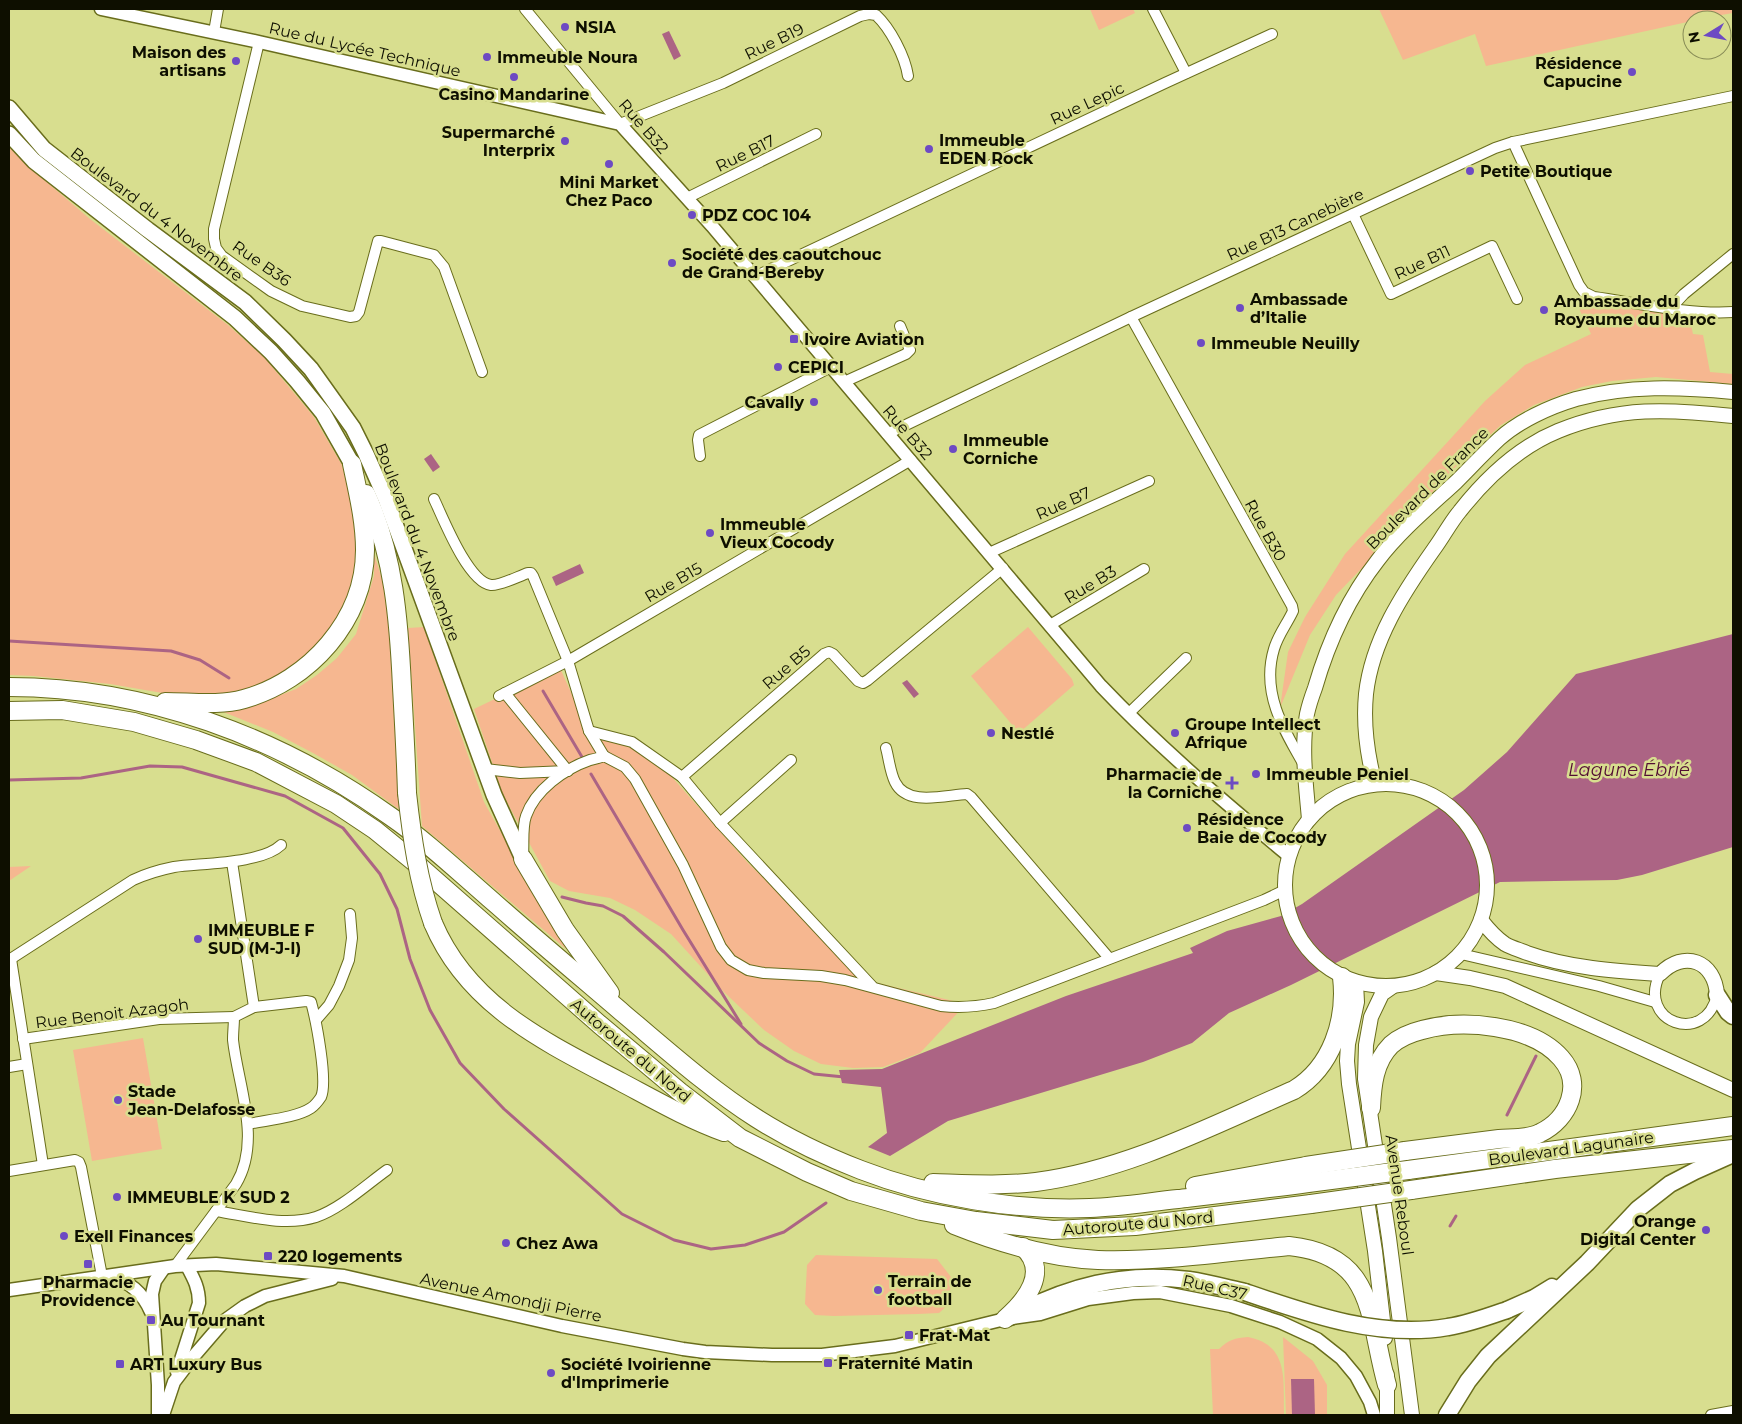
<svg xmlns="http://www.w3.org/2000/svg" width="1742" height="1424" viewBox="0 0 1742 1424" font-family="Montserrat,sans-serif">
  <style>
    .green { fill: #f6b790 }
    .water { fill: #ac6484 }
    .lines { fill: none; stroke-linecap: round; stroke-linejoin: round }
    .stream { stroke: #ac6484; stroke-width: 3 }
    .minor-casing { stroke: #696d1c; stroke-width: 12 }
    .tertiary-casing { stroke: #696d1c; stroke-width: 15 }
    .secondary-casing { stroke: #696d1c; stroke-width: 16 }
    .primary-casing { stroke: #696d1c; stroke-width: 18 }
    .trunk-casing { stroke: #696d1c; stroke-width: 19 }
    .motorway-casing { stroke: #696d1c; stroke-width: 20 }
    .minor { stroke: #fff; stroke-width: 10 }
    .tertiary { stroke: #fff; stroke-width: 12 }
    .secondary { stroke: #fff; stroke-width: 14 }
    .primary { stroke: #fff; stroke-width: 15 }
    .trunk { stroke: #fff; stroke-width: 16 }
    .motorway { stroke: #fff; stroke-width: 18 }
    .trunk-bridge-casing { stroke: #696d1c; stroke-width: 19; stroke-linecap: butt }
    .motorway-bridge-casing { stroke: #696d1c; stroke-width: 20; stroke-linecap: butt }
    .trunk-bridge { stroke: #fff; stroke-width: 16 }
    .motorway-bridge { stroke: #fff; stroke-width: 18 }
    .poi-dot { fill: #6d4ac3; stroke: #d8de8f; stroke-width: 2 }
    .labels { text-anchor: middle; stroke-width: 5; stroke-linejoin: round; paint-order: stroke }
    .poi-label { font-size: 16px; font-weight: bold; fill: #0e0f00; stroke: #d8de8f; text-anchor: start }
    .street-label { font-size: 16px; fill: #0e0f00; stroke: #d8de8f }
    .water-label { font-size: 18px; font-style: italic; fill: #520e33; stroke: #d8de8f }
  </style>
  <rect width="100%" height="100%" fill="#d8de8f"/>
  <g class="green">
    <path d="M 1090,9 L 1133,9 L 1135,13 L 1099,30 Z"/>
    <path d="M 1379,9 L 1733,9 L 1733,13 L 1692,20 L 1692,21 L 1486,66 L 1475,34 L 1403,60 Z"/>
    <path d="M 9,147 L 28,166 L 90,219 L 228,325 L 264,357 L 314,417 L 342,465 L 359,526 L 356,575 L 347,600 L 336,623 L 318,647 L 279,677 L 240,693 L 213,695 L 174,695 L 110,684 L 34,676 L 9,675 Z"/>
    <path d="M 1574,298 L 1689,316 L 1693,334 L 1703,335 L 1710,372 L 1733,374 L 1733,384 L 1656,377 L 1612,381 L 1582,387 L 1534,405 L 1501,425 L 1450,472 L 1410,518 L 1336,595 L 1310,635 L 1280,708 L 1288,652 L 1305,617 L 1345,554 L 1485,401 L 1525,365 L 1591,334 Z"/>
    <path d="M 374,554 L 383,582 L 389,628 L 400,810 L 352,775 L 313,753 L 273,732 L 221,711 L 250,707 L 296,689 L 317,675 L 337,658 L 356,634 L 374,576 Z"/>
    <path d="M 424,627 L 484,802 L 566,949 L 422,826 L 408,628 Z"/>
    <path d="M 1028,627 L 1072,679 L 1074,685 L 1019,733 L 971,676 Z"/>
    <path d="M 560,668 L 587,728 L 627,745 L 671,776 L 748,863 L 869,981 L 966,1004 L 920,1053 L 883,1067 L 853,1068 L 821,1064 L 794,1051 L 764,1030 L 724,992 L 671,934 L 635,910 L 610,898 L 569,891 L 550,881 L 503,795 L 474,709 Z"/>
    <path d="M 31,866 L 9,881 L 9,867 Z"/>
    <path d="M 143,1038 L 162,1149 L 92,1161 L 73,1050 Z"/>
    <path d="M 816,1255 L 937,1259 L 951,1277 L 949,1304 L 939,1313 L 918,1314 L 834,1316 L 815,1315 L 805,1304 L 807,1265 Z"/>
    <path d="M 1248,1337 C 1290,1345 1283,1382 1284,1415 L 1213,1415 L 1210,1349 L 1219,1349 C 1228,1340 1235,1338 1248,1337 Z"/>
    <path d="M 1283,1337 L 1313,1361 L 1327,1385 L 1327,1415 L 1286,1415 Z"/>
  </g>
  <g class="water">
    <path d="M 669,31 L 681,56 L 674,60 L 662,34 Z"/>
    <path d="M 431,454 L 440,467 L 433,472 L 424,459 Z"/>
    <path d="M 580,564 L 584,573 L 556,586 L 552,577 Z"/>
    <path d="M 1733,634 L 1733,847 L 1642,875 L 1617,880 L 1500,882 L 1291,985 L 1229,1013 L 1192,1043 L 1143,1062 L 948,1121 L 890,1156 L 868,1147 L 887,1133 L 881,1087 L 842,1083 L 839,1070 L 882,1069 L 1066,996 L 1193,953 L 1190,948 L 1227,931 L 1281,916 L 1302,904 L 1464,790 L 1507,752 L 1576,674 Z"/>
    <path d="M 907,680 L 919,694 L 914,698 L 902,683 Z"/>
    <path d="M 1291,1379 L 1314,1379 L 1315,1415 L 1292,1415 Z"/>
  </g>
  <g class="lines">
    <g class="stream">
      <path d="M 9,641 L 171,651 L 200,660 L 229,678"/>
      <path d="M 543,691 L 582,757"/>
      <path d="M 591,774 L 683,930 L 741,1024"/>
      <path d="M 9,780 L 81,778 L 150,766 L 182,767 L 285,796 L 343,828 L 380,874 L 397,909 L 410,959 L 430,1010 L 460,1063 L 504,1109 L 622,1214 L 674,1240 L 711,1249 L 745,1245 L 784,1232 L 826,1203"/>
      <path d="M 562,897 L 586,903 L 603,906 L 623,916 L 664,952 L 759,1043 L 787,1061 L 814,1074 L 844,1077"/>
      <path d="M 1507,1115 L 1536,1056"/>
      <path d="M 1450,1226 L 1456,1216"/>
    </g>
    <g class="minor-casing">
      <g id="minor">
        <path d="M 525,9 L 620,124 L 723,83 L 860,16 L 869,14 L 876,15 C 890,28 905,56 908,76"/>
        <path d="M 1153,9 L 1186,73"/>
        <path d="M 214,32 L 218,9"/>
        <path d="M 259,42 L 214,229 L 214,239 L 216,248 L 222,256 L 271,291 L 302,306 L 350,317 L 356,316 L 359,312 L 378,241 L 381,241 L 434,255 L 444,267 L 482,372"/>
        <path d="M 1513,142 L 1579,285 L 1584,292 L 1594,297 C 1637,303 1691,315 1733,312"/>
        <path d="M 687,198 L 816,134"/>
        <path d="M 1353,214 L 1391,294 L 1492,246 L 1517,299"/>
        <path d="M 754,277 L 1165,83 L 1272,34"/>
        <path d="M 1671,308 L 1684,294 L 1733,254"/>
        <path d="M 1131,317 L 1292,606 L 1293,611 C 1287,624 1278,635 1274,649 C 1261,692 1283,729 1304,765"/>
        <path d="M 844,382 L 906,354 L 910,350 L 900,326"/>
        <path d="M 887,434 L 1131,317 L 1495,148 L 1513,142 L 1733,96"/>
        <path d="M 700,456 L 698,440 L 699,435 L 831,367"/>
        <path d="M 434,499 C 443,518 468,582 491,585 C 500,586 519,576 528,573 L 531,573 L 533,576 L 568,661 L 589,731 L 604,756"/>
        <path d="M 989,553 L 1149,481"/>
        <path d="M 1050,625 L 1144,569"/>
        <path d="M 505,693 L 568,771"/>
        <path d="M 499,696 L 568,661 L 911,460"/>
        <path d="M 1128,714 L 1186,658"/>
        <path d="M 589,731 L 632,742 L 682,777 L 720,823 L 872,986"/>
        <path d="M 886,748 C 889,759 890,772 895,782 C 907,807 945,795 967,794 L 971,797 L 1109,958"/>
        <path d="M 485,769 L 520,773 L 567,771"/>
        <path d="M 682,777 L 824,654 L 829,652 L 833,654 L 858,681 L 863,683 L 868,680 L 1003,568"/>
        <path d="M 720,823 L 791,760"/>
        <path d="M 523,855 C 524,843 522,827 526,816 C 535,790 564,769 590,760 C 595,759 599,758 604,756 L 625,767 L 635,779 L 683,865 L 721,947 L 731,960 L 748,970 L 764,973 L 821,976 L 845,980 L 941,1006 C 959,1008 976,1007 994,1003 L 1264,900 L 1285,890"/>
        <path d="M 1461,954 L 1599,986 L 1655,1002"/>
        <path d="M 11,959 L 43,1165"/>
        <path d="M 9,960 L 133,880 C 146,874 159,870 174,867 C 201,863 261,864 281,845"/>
        <path d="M 1660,974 C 1636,1022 1705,1047 1717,995"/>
        <path d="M 316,1020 L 329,1005 L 339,986 L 349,960 L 352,938 L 350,914"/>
        <path d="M 23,1039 L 159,1019 L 234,1017"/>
        <path d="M 9,1067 L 27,1064"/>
        <path d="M 248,1124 C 266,1120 296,1118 311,1108 C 314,1106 319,1100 321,1097 C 328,1081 316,1020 311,1002 L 306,1001 L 254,1007"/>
        <path d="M 9,1171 L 75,1160 L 79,1162 L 81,1167 L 102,1276"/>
        <path d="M 216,1211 C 248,1216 284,1227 316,1217 C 340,1209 366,1185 387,1170"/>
        <path d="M 175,1266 L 236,1184 C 262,1140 238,1086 233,1040 C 233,1032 234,1024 234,1017 L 254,1007 L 232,862"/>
        <path d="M 1711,1415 L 1733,1411"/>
      </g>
    </g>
    <g class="tertiary-casing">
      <g id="tertiary">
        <path d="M 101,9 L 259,42 L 620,124 L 712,226 L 1101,686 C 1159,747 1224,802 1289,856"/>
        <path d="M 109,1277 C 130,1281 143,1293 151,1312"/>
        <path d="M 9,1290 L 175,1266 L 216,1264 L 344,1276 L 562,1326 L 683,1349 L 705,1352 L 772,1355 L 822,1355 L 895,1346 L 1005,1319 L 1040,1314 L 1088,1299 L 1133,1293 L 1160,1292 L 1231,1306 L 1280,1322 L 1317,1339 L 1341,1358 L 1356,1376 L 1370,1402 L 1374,1415"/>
        <path d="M 177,1372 L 199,1303 C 199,1288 194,1279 187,1266"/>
        <path d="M 158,1415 L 158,1385 L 152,1294 L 155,1281 L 164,1268"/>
        <path d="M 163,1415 L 174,1382 L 193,1357 L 224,1321 L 245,1306 L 265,1296 L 332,1279"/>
      </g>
    </g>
    <g class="secondary-casing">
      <g id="secondary">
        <circle cx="1386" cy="885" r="101"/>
        <path d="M 1375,784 C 1367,754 1363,725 1366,694 C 1372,640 1403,593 1434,549 C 1443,537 1450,523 1460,511 C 1486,478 1519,447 1558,431 C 1619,406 1670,409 1733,416"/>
        <path d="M 1309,819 C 1306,785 1301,748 1307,714 C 1309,705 1312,696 1315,688 C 1328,643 1349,597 1378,560 C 1399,532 1430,506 1456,482 C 1470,468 1484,453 1499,439 C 1519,421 1549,407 1576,399 C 1628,385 1680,387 1733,392"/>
        <path d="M 1481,920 C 1488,929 1496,938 1505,944 C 1512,948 1520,950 1527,953 C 1569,968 1615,971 1660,974 C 1684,949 1715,961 1717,995"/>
        <path d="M 1436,973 L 1470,978 L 1505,986 L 1733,1090"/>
        <path d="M 1356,983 L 1357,1002 L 1348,1044 L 1347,1061 L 1349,1084 L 1375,1251 L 1385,1338"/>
        <path d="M 1392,987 L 1382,994 L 1371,1017 L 1366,1045 L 1365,1079 L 1389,1238 L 1412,1415"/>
        <path d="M 1387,1375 L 1387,1415"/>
      </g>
    </g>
    <g class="primary-casing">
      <g id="primary">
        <path d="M 9,108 L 44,149 L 148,230 L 245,302 L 284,340 L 311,369 L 353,428 L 366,454 L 386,499 L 494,795 L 523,859"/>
        <path d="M 9,134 L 34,161 L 235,318 L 271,352 L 297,381 L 323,413 L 352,464"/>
      </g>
    </g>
    <g class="trunk-casing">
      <g id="trunk">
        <path d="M 1717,995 L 1728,1012 L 1733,1016"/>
        <path d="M 1507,1310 L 1534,1298 L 1552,1287"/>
        <path d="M 1010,1317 C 1069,1286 1122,1272 1189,1280 C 1208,1283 1227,1288 1245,1292"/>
        <path d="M 1447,1415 L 1468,1381 L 1488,1356 L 1587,1263 L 1638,1209 L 1670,1184 L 1695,1171 L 1733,1154"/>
      </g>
    </g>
    <g class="motorway-casing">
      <g id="motorway">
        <path d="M 366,494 C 394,554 399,622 402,687 C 404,723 406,758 407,793"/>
        <path d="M 9,687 C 146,687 279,737 390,816 C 428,842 462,875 497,905 C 539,942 582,978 624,1014 C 667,1050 709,1088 756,1118 C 789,1139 825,1156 861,1170 C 930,1197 1017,1211 1090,1208 C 1120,1207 1149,1202 1178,1199 C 1221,1194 1265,1189 1308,1183"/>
        <path d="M 165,702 C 191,702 219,706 244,699 C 309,681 365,620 365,550 C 365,521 358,493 352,464"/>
        <path d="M 9,711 L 62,710 L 134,722 L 196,740 L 256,762 L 336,804 L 375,830 L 418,865 L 599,1024 L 680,1092 L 740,1138 L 807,1172 L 851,1191 L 921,1211 L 976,1221 L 1053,1230 L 1135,1226 L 1311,1204"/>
        <path d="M 523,859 L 565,930 L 610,993"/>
        <path d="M 433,923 C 468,1006 545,1042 621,1082 C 655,1100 688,1119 724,1132"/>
        <path d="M 1371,1108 C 1372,1086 1374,1062 1391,1045 C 1400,1037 1410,1033 1422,1030 C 1462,1019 1531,1024 1561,1058 C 1584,1084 1569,1119 1540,1133 C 1529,1139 1512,1138 1499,1139 C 1468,1143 1436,1147 1405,1151"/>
        <path d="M 1408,1170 L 1733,1126"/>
        <path d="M 933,1183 C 968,1184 1002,1186 1036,1182 C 1127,1170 1211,1126 1294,1090 C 1332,1067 1347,1020 1342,977"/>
        <path d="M 1195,1186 L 1306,1166"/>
        <path d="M 1411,1190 L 1555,1169 L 1733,1149"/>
        <path d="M 954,1225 C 999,1243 1049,1258 1098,1260 C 1160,1262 1228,1252 1289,1246 C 1377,1255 1368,1319 1387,1385"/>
        <path d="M 1005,1319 C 1026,1301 1050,1271 1023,1247"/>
      </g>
    </g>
    <use href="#minor" class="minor"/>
    <use href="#tertiary" class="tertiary"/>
    <use href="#secondary" class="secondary"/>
    <use href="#primary" class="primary"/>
    <use href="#trunk" class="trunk"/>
    <use href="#motorway" class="motorway"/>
    <g class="trunk-bridge-casing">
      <path id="trunk-bridge" d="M 1245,1292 C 1309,1314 1379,1339 1448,1327 C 1468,1324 1487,1317 1507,1310"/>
    </g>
    <g class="motorway-bridge-casing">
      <g id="motorway-bridge">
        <path d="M 407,793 C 412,838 418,880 433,923"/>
        <path d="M 1306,1166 L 1405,1151"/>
        <path d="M 1308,1183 L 1408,1170"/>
        <path d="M 1311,1204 L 1411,1190"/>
      </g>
    </g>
    <use href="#trunk-bridge" class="trunk-bridge"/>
    <use href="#motorway-bridge" class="motorway-bridge"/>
  </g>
  <g class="poi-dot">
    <circle cx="565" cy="27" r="5"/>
    <circle cx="487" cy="57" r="5"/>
    <circle cx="236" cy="61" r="5"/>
    <circle cx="1632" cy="72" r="5"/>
    <circle cx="514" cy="77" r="5"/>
    <circle cx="565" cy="141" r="5"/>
    <circle cx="929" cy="149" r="5"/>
    <circle cx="609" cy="164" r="5"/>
    <circle cx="1470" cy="171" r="5"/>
    <circle cx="692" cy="215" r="5"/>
    <circle cx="672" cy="263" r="5"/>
    <circle cx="1240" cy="308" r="5"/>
    <circle cx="1544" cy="310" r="5"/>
    <rect x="789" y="334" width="10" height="10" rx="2.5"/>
    <circle cx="1201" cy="343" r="5"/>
    <circle cx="778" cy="367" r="5"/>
    <circle cx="814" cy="402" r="5"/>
    <circle cx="953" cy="449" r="5"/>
    <circle cx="710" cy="533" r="5"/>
    <circle cx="991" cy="733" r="5"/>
    <circle cx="1175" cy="733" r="5"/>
    <circle cx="1256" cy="774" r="5"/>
    <path d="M1229.5 775.5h5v5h5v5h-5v5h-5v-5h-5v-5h5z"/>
    <circle cx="1187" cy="828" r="5"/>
    <circle cx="198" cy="939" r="5"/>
    <circle cx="118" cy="1100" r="5"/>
    <circle cx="117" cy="1197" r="5"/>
    <circle cx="1706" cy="1230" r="5"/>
    <circle cx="64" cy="1236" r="5"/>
    <circle cx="506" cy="1243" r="5"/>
    <rect x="263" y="1251" width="10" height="10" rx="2.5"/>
    <rect x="83" y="1259" width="10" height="10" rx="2.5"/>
    <circle cx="878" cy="1290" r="5"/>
    <rect x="146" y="1315" width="10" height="10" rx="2.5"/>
    <rect x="904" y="1330" width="10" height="10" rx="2.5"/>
    <rect x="823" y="1358" width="10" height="10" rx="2.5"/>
    <rect x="115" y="1359" width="10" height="10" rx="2.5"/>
    <circle cx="551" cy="1373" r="5"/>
  </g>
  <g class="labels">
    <g class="poi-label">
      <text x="575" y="33">NSIA</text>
      <text x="226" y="58" text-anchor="end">Maison des<tspan x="226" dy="18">artisans</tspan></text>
      <text x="497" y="63">Immeuble Noura</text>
      <text x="1622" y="69" text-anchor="end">Résidence<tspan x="1622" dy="18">Capucine</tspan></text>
      <text x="514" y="100" text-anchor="middle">Casino Mandarine</text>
      <text x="555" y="138" text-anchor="end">Supermarché<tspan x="555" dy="18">Interprix</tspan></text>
      <text x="939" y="146">Immeuble<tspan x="939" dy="18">EDEN Rock</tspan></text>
      <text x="1480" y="177">Petite Boutique</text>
      <text x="609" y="188" text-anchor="middle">Mini Market<tspan x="609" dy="18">Chez Paco</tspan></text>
      <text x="702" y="221">PDZ COC 104</text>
      <text x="682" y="260">Société des caoutchouc<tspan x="682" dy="18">de Grand-Bereby</tspan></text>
      <text x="1250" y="305">Ambassade<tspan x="1250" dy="18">d’Italie</tspan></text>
      <text x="1554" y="307">Ambassade du<tspan x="1554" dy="18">Royaume du Maroc</tspan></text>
      <text x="804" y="345">Ivoire Aviation</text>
      <text x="1211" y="349">Immeuble Neuilly</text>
      <text x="788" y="373">CEPICI</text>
      <text x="804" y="408" text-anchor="end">Cavally</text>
      <text x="963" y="446">Immeuble<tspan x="963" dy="18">Corniche</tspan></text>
      <text x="720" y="530">Immeuble<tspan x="720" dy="18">Vieux Cocody</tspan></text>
      <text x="1185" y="730">Groupe Intellect<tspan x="1185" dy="18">Afrique</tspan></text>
      <text x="1001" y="739">Nestlé</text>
      <text x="1222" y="780" text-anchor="end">Pharmacie de<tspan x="1222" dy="18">la Corniche</tspan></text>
      <text x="1266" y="780">Immeuble Peniel</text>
      <text x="1197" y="825">Résidence<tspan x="1197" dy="18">Baie de Cocody</tspan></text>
      <text x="208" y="936">IMMEUBLE F<tspan x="208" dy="18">SUD (M-J-I)</tspan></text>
      <text x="128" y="1097">Stade<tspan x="128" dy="18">Jean-Delafosse</tspan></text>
      <text x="127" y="1203">IMMEUBLE K SUD 2</text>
      <text x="1696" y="1227" text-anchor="end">Orange<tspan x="1696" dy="18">Digital Center</tspan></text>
      <text x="74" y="1242">Exell Finances</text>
      <text x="516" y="1249">Chez Awa</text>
      <text x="278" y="1262">220 logements</text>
      <text x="888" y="1287">Terrain de<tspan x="888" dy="18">football</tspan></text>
      <text x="88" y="1288" text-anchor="middle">Pharmacie<tspan x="88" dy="18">Providence</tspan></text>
      <text x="161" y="1326">Au Tournant</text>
      <text x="919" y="1341">Frat-Mat</text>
      <text x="838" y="1369">Fraternité Matin</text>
      <text x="130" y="1370">ART Luxury Bus</text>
      <text x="561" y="1370">Société Ivoirienne<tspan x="561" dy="18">d'Imprimerie</tspan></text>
    </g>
    <g class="street-label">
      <text transform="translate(774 41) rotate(-26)" y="6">Rue B19</text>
      <text transform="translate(365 49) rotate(13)" y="6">Rue du Lycée Technique</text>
      <text transform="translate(1087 103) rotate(-25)" y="6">Rue Lepic</text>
      <text transform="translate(644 126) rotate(49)" y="6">Rue B32</text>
      <text transform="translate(745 153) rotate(-26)" y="6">Rue B17</text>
      <text transform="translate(157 214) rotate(37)" y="6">Boulevard du 4 Novembre</text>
      <text transform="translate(1295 224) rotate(-25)" y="6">Rue B13 Canebière</text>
      <text transform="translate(1422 262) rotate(-25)" y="6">Rue B11</text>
      <text transform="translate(262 263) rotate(35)" y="6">Rue B36</text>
      <text transform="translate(908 432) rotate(49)" y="6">Rue B32</text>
      <text transform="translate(1427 488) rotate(-45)" y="6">Boulevard de France</text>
      <text transform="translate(1063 503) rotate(-24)" y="6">Rue B7</text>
      <text transform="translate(1266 530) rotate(61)" y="6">Rue B30</text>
      <text transform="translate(418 542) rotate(69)" y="6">Boulevard du 4 Novembre</text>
      <text transform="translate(673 582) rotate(-30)" y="6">Rue B15</text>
      <text transform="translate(1090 584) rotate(-31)" y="6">Rue B3</text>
      <text transform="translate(786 667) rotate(-41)" y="6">Rue B5</text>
      <text transform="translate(112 1013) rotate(-7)" y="6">Rue Benoit Azagoh</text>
      <text transform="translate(631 1050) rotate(40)" y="6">Autoroute du Nord</text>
      <text transform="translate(1571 1148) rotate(-8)" y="6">Boulevard Lagunaire</text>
      <text transform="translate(1400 1195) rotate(82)" y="6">Avenue Reboul</text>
      <text transform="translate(1138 1223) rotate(-5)" y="6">Autoroute du Nord</text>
      <text transform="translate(1215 1287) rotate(13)" y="6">Rue C37</text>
      <text transform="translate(511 1297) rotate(12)" y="6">Avenue Amondji Pierre</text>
    </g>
    <g class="water-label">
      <text x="1629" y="776">Lagune Ébrié</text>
    </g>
  </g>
  <rect width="1742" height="1424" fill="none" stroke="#0e0f00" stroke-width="20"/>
  <g transform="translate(1707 35) rotate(260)"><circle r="24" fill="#d8de8f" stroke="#878b56"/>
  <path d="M0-4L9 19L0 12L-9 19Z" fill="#6d4ac3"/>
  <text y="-8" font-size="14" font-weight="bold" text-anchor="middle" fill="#0e0f00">N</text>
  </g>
</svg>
